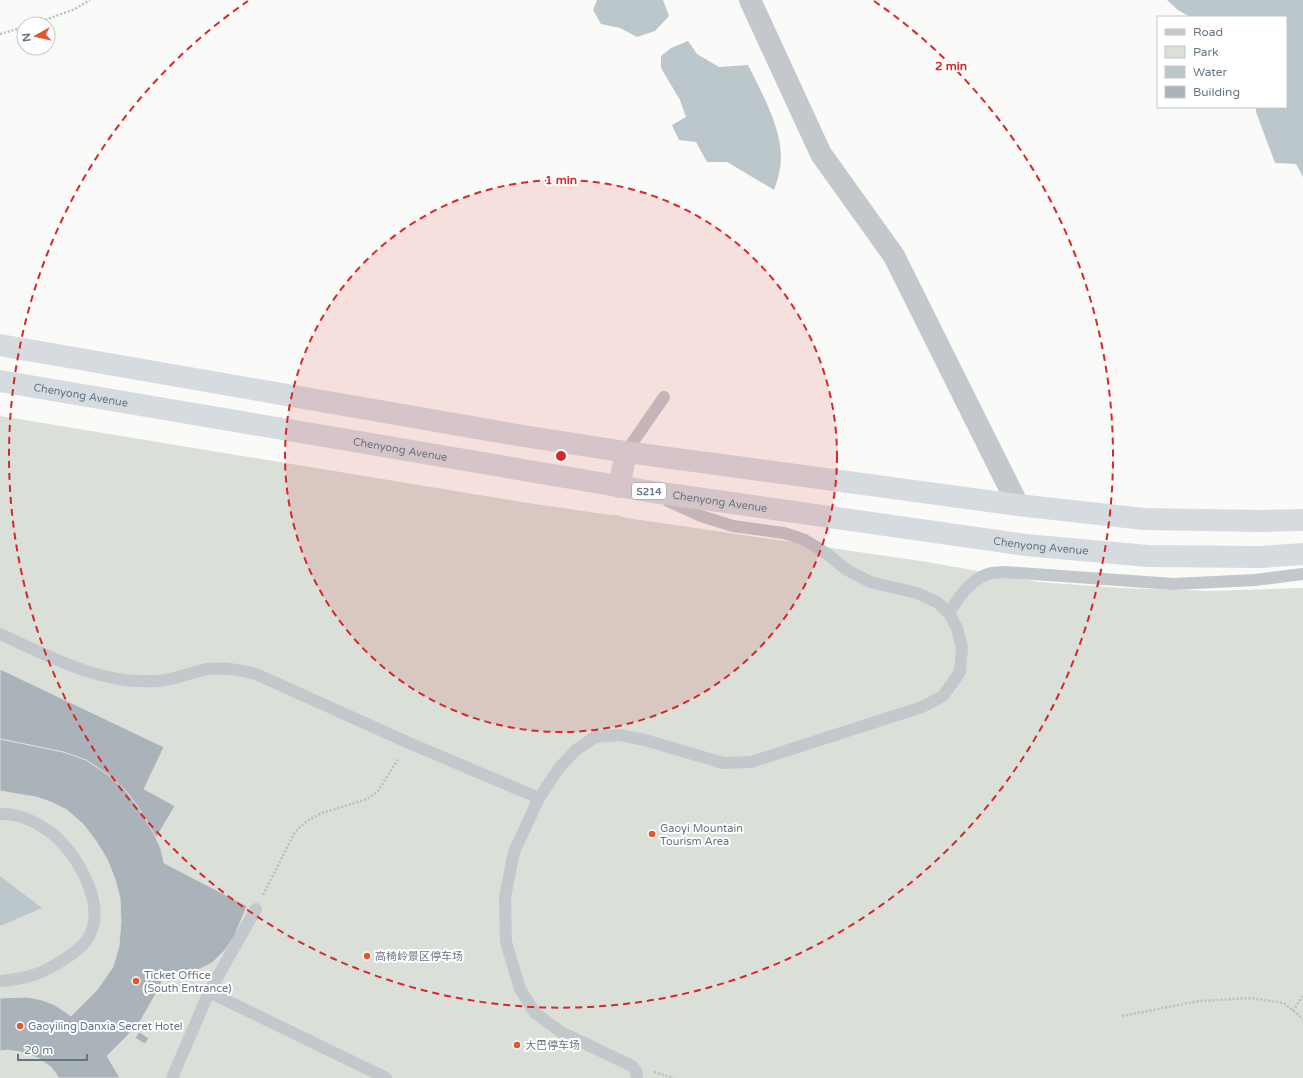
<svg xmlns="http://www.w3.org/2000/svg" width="1303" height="1078" viewBox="0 0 1303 1078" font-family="'Varela Round','Noto Sans SC',sans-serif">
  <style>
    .green { fill: #dadfd7 }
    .water { fill: #bbc7cb }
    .building { fill: #aab3b9; stroke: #dcdcda }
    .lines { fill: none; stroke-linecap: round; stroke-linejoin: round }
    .path { stroke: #bbbfc2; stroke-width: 2.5; stroke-dasharray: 2 2; stroke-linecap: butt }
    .lane { stroke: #c3c8cc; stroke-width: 12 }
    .street { stroke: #c3c8cc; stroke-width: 22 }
    .highway { stroke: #d6dbdf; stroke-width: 22 }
    .ring { fill: none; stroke: #d62828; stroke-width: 2; stroke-dasharray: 7 5 }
    .poi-dot { fill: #e4572e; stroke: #fff; stroke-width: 1.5 }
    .labels { text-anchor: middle; stroke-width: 4; stroke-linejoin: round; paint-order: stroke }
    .shield { fill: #fff; stroke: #939fa8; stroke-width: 1 }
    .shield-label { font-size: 10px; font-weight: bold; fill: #657683 }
    .street-label { font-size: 11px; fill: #657683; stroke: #fff }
    .poi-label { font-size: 11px; fill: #657683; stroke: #fff; text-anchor: start }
    .centre { fill: #d62828; stroke: #fff; stroke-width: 2 }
    .ring-label { font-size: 12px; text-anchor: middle; font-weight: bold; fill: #d62828; stroke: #fff; stroke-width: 4; stroke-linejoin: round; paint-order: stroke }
  </style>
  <rect width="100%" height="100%" fill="#fafaf8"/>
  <path class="green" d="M 0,416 L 528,503 L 611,515 L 616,515 L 627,518 L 927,562 L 1039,582 L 1121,588 L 1213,591 L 1303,588 L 1303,1078 L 0,1078 Z"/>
  <g class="water">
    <path d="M 597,0 L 663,0 L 669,16 L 655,31 L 637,37 L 620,28 L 601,24 L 593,10 Z"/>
    <path d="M 1167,0 L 1303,0 L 1303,177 L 1296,164 L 1275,163 L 1256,112 L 1256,107 L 1286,107 L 1286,17 L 1190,17 L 1178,10 Z"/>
    <path d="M 688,41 L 697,54 L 719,67 L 748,65 C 761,91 781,127 781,157 C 781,168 778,179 774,190 L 727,162 L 707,162 L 696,142 L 679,140 L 672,125 L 686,117 L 680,100 L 661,68 L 661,56 L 671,48 Z"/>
    <path d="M 0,876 L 42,908 L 0,926 Z"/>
  </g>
  <g class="building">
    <path d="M 0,669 L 164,747 L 144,789 L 175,806 L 156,838 L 140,810 L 126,791 L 107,774 L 86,760 L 63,752 L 0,739 Z"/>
    <path d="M 0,739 L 63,752 L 86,760 L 107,774 L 126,791 L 140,810 L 153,832 L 161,849 L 164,863 L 247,906 L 234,937 L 225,950 L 212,963 L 198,970 L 182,972 L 166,972 L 159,988 L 141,1020 L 125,1038 L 107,1056 L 120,1078 L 59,1078 L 51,1067 L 38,1058 L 21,1052 L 7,1050 L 0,1051 L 0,998 L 27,997 L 42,1000 L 55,1005 L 71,1016 L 97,990 L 113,967 L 119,946 L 121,921 L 120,898 L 115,879 L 107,859 L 96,841 L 83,824 L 67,810 L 51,802 L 36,797 L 0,791 Z"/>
    <path d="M 139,1032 L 149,1038 L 145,1044 L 135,1038 Z"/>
  </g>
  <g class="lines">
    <g class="path">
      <path d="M 34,24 L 75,9 L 90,0"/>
      <path d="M 0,34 L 24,27"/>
      <path d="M 263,895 L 295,832 L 307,821 L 322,813 L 367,799 L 378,791 L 399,758"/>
      <path d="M 1293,1011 L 1303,995"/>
      <path d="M 1122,1016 L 1199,1001 L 1251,998 L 1284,1003 L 1303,1019"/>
      <path d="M 654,1072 L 674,1078"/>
    </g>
    <g class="lane">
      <path d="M 626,452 L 664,397"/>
      <path d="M 949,613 C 959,597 970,580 988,574 C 993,572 999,573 1004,572 L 1174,584 L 1255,580 L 1303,574"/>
      <path d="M 0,634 C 51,657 100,685 158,681 C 175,680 191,672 208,669 C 225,667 240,670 256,674 L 409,743 L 539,798"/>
      <path d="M 0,814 C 6,814 12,814 18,816 C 30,819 46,828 55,836 C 80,858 109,910 86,941 C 79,952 51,968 39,973 C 27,978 13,980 0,981"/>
      <path d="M 209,992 L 386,1078"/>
      <path d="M 172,1078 L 209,992 L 256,909"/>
      <path d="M 637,1078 L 636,1071 L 632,1066 L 561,1032 L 535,1013 L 520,989 L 506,942 L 505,897 L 514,852 L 539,798 L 559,768 L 576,750 L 595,737 L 619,735 L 645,740 L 723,763 L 751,762 L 922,707 L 943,696 L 960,672 L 962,648 L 957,628 L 949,613 L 937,602 L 917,593 L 870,582 L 847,570 L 826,553 L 805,540 L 784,533 L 733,526 L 701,516 L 668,501"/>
    </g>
    <path class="street" d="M 750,0 L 821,154 L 894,256 L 1018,505"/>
    <g class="highway">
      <path d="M 0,345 L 517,435 L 626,452 L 1018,505 L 1144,519 L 1262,521 L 1303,520"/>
      <path id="s1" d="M 0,381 L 647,491 L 1026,545 L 1148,556 L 1260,557 L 1303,554"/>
      <path d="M 619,487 L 626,452"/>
    </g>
  </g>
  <circle cx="561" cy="456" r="276" fill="#d62828" fill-opacity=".12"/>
  <g class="ring">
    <circle cx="561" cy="456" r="276"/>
    <path d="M874 1A552 552 0 1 1 248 1"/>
  </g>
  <g class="poi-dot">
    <circle cx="652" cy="834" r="4"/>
    <circle cx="367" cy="956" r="4"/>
    <circle cx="136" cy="981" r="4"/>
    <circle cx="20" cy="1026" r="4"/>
    <circle cx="517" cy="1045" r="4"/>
  </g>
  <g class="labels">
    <rect class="shield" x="632" y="483" width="34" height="16" rx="3"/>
    <g class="shield-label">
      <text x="649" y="495">S214</text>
    </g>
    <g class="street-label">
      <text dy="4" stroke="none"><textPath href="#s1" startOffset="82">Chenyong Avenue</textPath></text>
      <text dy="4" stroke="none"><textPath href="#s1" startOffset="406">Chenyong Avenue</textPath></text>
      <text dy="4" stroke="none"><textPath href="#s1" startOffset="730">Chenyong Avenue</textPath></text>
      <text dy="4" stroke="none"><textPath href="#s1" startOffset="1054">Chenyong Avenue</textPath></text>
    </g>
    <g class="poi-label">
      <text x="660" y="832">Gaoyi Mountain<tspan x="660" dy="13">Tourism Area</tspan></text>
      <text x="375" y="960">高椅岭景区停车场</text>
      <text x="144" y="979">Ticket Office<tspan x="144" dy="13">(South Entrance)</tspan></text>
      <text x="28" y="1030">Gaoyiling Danxia Secret Hotel</text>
      <text x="525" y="1049">大巴停车场</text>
    </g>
  </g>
  <circle cx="561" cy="456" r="6" class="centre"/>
  <g class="ring-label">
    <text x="951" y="70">2 min</text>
    <text x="561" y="184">1 min</text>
  </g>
  <rect x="1157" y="16" width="130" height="92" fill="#ffffff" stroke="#c1c8cd"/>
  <rect x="1165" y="29" width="20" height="6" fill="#c3c8cc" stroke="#c1c8cd"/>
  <text x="1193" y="36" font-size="12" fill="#657683">Road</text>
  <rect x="1165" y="46" width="20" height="12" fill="#dadfd7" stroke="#c1c8cd"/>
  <text x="1193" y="56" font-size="12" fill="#657683">Park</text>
  <rect x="1165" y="66" width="20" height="12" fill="#bbc7cb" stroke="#c1c8cd"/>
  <text x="1193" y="76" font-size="12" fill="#657683">Water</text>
  <rect x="1165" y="86" width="20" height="12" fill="#aab3b9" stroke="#c1c8cd"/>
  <text x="1193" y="96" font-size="12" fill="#657683">Building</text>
  <g transform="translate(36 36) rotate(262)"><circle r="19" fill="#ffffff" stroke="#c1c8cd"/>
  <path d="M0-3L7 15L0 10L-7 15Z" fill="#e4572e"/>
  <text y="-6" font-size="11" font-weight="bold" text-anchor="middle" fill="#657683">N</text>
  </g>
  <path d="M18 1054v6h69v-6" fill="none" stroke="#657683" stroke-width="2"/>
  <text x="24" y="1054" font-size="12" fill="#657683" stroke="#ffffff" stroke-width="3" paint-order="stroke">20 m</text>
</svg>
